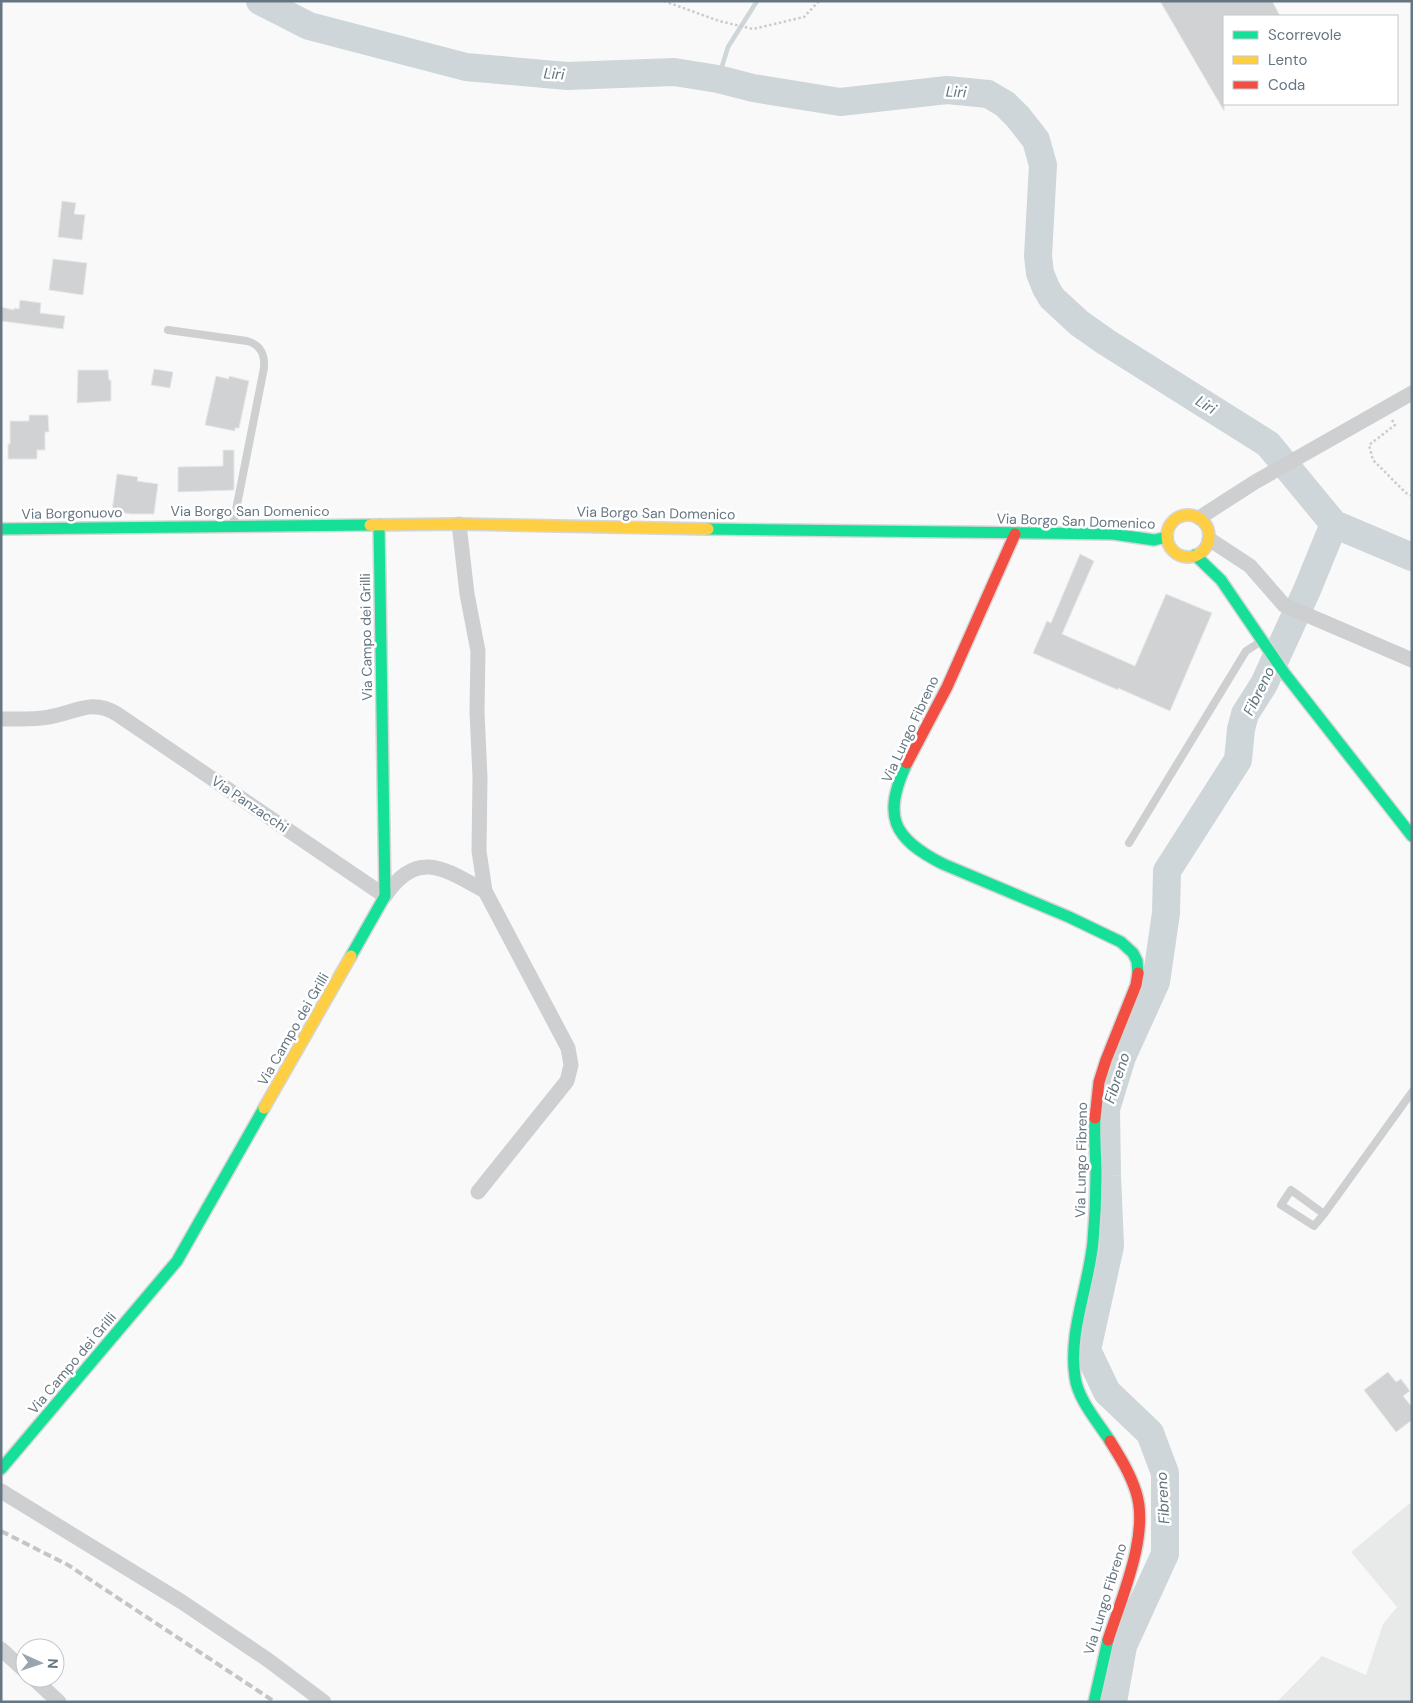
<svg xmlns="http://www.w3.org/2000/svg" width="1413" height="1703" viewBox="0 0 1413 1703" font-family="'DM Sans',sans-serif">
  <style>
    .built { fill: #e8e9e9 }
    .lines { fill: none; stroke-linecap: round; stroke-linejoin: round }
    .stream { stroke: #ced6d9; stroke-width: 4.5 }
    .river { stroke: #ced6d9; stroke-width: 28 }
    .building { fill: #d0d2d3; stroke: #e8e8e8 }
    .fast-casing { stroke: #d5d6d7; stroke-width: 14 }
    .slow-casing { stroke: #d5d6d7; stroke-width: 14 }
    .jam-casing { stroke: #d5d6d7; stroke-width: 14 }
    .path { stroke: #cbcccd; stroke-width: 2.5; stroke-dasharray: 2.5 2.5; stroke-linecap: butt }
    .lane { stroke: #cecfd0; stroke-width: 8 }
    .street { stroke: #cecfd0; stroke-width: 15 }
    .fast { stroke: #16e098; stroke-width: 11 }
    .slow { stroke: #ffcf43; stroke-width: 11 }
    .jam { stroke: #f24e42; stroke-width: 11 }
    .rail { stroke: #c3c5c6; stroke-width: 4; stroke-dasharray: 8 4; stroke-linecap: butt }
    .labels { text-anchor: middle; stroke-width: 5; stroke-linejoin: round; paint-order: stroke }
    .street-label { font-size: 14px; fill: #657683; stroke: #fff }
    .water-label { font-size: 15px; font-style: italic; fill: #60757c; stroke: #fff }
  </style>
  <rect width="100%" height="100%" fill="#f9f9f9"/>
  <path class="built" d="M 1410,1503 L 1412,1505 L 1412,1702 L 1277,1702 L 1322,1656 L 1366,1675 L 1383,1624 L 1397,1607 L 1351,1552 Z"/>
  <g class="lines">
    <path class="stream" d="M 718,79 L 728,47 L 757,1"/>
    <g class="river">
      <path d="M 260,1 L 309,26 L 466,67 L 567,76 L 674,72 L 718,79 L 753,88 L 840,102 L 947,90 L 988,94 L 1005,104 L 1018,117 L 1036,140 L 1043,165 L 1038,256 L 1040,273 L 1046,288 L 1052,298 L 1079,323 L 1106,342 L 1268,444 L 1334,524 L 1412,557"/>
      <path d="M 1113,1702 L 1123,1646 L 1165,1554 L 1165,1473 L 1150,1433 L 1107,1392 L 1087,1350 L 1110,1246 L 1107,1176 L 1106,1109 L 1122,1057 L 1156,982 L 1166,913 L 1167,871 L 1238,760 L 1241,729 L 1245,714 L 1264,684 L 1307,590 L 1334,524"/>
    </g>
  </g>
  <g class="building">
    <path d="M 1160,1 L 1272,1 L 1280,16 L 1224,16 L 1224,111 Z"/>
    <path d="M 62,201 L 76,203 L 74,214 L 85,215 L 82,240 L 58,237 Z"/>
    <path d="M 53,259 L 87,263 L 83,295 L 49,290 Z"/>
    <path d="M 20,300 L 41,303 L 40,313 L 65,316 L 63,329 L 1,321 L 1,307 L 14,310 L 14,308 L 19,309 Z"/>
    <path d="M 154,369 L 173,372 L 170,388 L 151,385 Z"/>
    <path d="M 78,370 L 108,370 L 109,380 L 111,380 L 111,401 L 77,403 Z"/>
    <path d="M 216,376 L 229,379 L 229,376 L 249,381 L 239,428 L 235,428 L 235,431 L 205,425 Z"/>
    <path d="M 29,415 L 48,415 L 49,432 L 45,432 L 45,450 L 37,450 L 37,459 L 8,459 L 8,444 L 10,444 L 10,421 L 29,421 Z"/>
    <path d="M 223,450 L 234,450 L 234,490 L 178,492 L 178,467 L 223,466 Z"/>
    <path d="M 117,474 L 138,477 L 137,481 L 158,484 L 154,514 L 131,514 L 112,511 Z"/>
    <path d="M 1080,554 L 1094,561 L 1062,634 L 1135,666 L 1166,594 L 1212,613 L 1170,711 L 1118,688 L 1118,690 L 1033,653 L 1047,621 L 1051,623 Z"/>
    <path d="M 1388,1372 L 1396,1382 L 1401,1379 L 1410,1391 L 1403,1396 L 1412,1407 L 1412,1420 L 1396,1432 L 1364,1390 Z"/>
  </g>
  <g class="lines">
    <g class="fast-casing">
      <g id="fast">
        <path d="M 1,529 L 370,525"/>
        <path d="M 708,529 L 1113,534 L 1154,540 L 1167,537"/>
        <path d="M 1195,555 L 1221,580 L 1285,674 L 1412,836"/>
        <path d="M 907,763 C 882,816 892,838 943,864 L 1069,917 L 1121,942 L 1133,953 L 1137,961 L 1138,973"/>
        <path d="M 351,956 L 385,896 L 379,525"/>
        <path d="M 1095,1118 C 1094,1137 1096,1157 1096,1176 C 1096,1198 1095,1219 1093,1241 C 1089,1286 1068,1332 1075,1377 C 1078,1400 1098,1422 1110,1441"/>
        <path d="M 1,1469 L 177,1261 L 264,1108"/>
        <path d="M 1094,1702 L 1108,1640"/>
      </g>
    </g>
    <g class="slow-casing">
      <g id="slow">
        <circle cx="1188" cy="536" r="21"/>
        <path d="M 370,525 L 459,524 L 708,529"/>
        <path d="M 264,1108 L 351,956"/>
      </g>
    </g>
    <g class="jam-casing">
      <g id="jam">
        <path d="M 907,763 L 947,687 L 1015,534"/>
        <path d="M 1095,1118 L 1099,1082 L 1106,1060 L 1136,985 L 1138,973"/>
        <path d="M 1108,1640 C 1121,1599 1150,1534 1136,1492 C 1130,1473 1120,1457 1110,1441"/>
      </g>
    </g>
    <g class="path">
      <path d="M 664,1 L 719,21 L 753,29 L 804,17 L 819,1"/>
      <path d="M 1392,420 L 1395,425 L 1369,445 L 1373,460 L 1406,493 L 1412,496"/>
    </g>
    <g class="lane">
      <path d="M 168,330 L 247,341 C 261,345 265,354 264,368 L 233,525"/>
      <path d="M 1129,843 L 1246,651 L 1260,642"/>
      <path d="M 1324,1214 L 1291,1190 L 1281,1205 L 1314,1226 L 1324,1214 L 1412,1092"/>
    </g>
    <g class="street">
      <path d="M 1199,518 L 1255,482 L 1412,393"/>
      <path d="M 459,524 L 467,594 L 478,651 L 477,712 L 480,777 L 479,851 L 485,891 L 568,1048 L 571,1065 L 567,1081 L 478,1192"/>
      <path d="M 1209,539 L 1250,566 L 1284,605 L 1412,660"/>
      <path d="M 1,719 C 17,719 33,720 49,717 C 75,713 91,698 117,714 L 385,896 C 417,848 445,869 485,891"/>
      <path d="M 1,1491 L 182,1602 L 268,1660 L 324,1702"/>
      <path d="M 1,1649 L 25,1671"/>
      <path d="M 33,1678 L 59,1702"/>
    </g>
    <use href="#fast" class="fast"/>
    <use href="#slow" class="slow"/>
    <use href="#jam" class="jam"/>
    <path class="rail" d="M 1,1531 L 68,1565 L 275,1702"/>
  </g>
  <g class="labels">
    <g class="street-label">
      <text x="250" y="516">Via Borgo San Domenico</text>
      <text transform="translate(72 513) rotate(-1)" y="5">Via Borgonuovo</text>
      <text transform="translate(656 513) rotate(1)" y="5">Via Borgo San Domenico</text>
      <text transform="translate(1076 521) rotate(2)" y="5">Via Borgo San Domenico</text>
      <text transform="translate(366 637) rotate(-91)" y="5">Via Campo dei Grilli</text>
      <text transform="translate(910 729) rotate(-65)" y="5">Via Lungo Fibreno</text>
      <text transform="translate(250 804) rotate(34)" y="5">Via Panzacchi</text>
      <text transform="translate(293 1029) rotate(-60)" y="5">Via Campo dei Grilli</text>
      <text transform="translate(1081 1160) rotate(-89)" y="5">Via Lungo Fibreno</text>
      <text transform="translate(72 1363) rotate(-50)" y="5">Via Campo dei Grilli</text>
      <text transform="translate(1105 1599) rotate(-73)" y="5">Via Lungo Fibreno</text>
    </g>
    <g class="water-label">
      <text transform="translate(554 74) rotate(4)" y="5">Liri</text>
      <text transform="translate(956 92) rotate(3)" y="5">Liri</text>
      <text transform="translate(1206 405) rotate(32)" y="5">Liri</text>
      <text transform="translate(1259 691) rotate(-64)" y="5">Fibreno</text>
      <text transform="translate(1117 1078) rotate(-72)" y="5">Fibreno</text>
      <text transform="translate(1163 1498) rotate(-93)" y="5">Fibreno</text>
    </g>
  </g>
  <rect width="1413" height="1703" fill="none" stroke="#657683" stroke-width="5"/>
  <rect x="1223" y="15" width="175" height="90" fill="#ffffff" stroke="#c1c8cd"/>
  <rect x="1233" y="31" width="25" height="8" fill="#16e098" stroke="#c1c8cd"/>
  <text x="1268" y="40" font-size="15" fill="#657683">Scorrevole</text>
  <rect x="1233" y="56" width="25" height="8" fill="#ffcf43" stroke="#c1c8cd"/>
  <text x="1268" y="65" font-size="15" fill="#657683">Lento</text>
  <rect x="1233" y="81" width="25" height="8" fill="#f24e42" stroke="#c1c8cd"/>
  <text x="1268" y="90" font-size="15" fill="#657683">Coda</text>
  <g transform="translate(40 1663) rotate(93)"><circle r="24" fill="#ffffff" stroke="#c1c8cd"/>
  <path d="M0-4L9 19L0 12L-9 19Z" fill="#99a4ac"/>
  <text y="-8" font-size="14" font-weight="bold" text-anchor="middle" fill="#657683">N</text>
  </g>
</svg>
